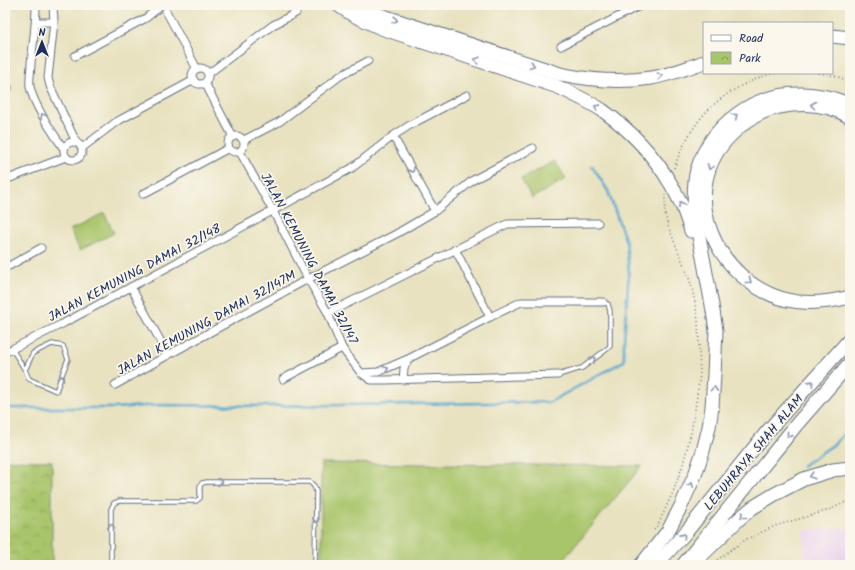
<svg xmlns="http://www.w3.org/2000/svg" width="855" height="570" viewBox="0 0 855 570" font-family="Kalam,sans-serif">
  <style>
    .built { fill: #e9d2ed }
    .green { fill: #a9c56b; stroke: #627a64 }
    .park { fill: url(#park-crowns); stroke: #627a64 }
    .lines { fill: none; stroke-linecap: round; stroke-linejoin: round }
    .stream { stroke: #55a6d0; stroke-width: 2.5 }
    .lane-casing { stroke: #636e80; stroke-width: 5.5 }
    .street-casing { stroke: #636e80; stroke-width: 9 }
    .highway-casing { stroke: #636e80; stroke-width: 15 }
    .path { stroke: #636e80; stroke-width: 1.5; stroke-dasharray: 1 3; stroke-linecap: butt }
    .lane { stroke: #fff; stroke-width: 3.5 }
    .street { stroke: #fff; stroke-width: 7 }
    .highway { stroke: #fff; stroke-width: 13 }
    .oneway { stroke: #8d97ae }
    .labels { text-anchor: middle; stroke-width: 3.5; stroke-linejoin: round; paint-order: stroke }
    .street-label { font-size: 13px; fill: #1b2f5e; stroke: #fbf7ec }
  </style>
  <defs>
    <pattern id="park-crowns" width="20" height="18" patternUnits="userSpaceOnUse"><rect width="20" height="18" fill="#a9c56b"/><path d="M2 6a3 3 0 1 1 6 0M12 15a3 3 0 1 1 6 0" fill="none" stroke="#89a05b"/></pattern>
  </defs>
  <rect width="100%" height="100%" fill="#fbf7ec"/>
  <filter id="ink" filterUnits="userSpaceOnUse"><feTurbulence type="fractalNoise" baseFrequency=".025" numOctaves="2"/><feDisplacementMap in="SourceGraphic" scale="8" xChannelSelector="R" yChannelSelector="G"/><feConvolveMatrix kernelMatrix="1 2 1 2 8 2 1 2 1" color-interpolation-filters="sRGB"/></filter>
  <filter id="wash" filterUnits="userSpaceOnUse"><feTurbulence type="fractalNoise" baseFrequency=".012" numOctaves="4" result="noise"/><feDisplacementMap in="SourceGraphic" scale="16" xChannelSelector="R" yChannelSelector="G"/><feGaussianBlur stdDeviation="0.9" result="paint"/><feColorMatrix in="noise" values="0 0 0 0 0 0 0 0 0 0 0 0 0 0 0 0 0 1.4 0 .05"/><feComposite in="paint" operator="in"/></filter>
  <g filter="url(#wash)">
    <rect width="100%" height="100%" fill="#e8e2c0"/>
    <path class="built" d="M 850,528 L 850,565 L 804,565 L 804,530 Z"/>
    <g class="green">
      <path d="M 555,161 L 566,179 L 532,198 L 521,179 Z"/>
      <path d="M 104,213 L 114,233 L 80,250 L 70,230 Z"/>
      <path d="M 321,463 L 642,466 L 559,565 L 321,565 Z"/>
    </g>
    <path class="park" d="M 5,460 L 52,461 L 52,565 L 5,565 Z"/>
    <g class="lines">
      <g class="stream">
        <path d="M 5,408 L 114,408 L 159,405 L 267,406 L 550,402 L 624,361 L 624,341 L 629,271 L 626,242 L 608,191 L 592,166"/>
        <path d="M 802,466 L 833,445 L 850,428"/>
      </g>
    </g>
  </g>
  <g filter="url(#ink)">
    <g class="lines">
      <g class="lane-casing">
        <g id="lane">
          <path d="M 12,349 L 25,370 L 29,379 L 56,391 L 68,359 L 63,346 L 52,344 L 33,353 L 25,370"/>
          <path d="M 558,375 L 582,368 L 607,349 L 610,346 L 610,311 L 608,304 L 603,302"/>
          <path d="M 111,565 L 111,509 L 114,503 L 119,501 L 196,501 L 200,498 L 200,486 L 202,483 L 207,482 L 310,482 L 314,486 L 316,491 L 315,565"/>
        </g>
      </g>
      <g class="street-casing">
        <g id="street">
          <path d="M 36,5 C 36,24 33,44 31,63 C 31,71 29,79 30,87 C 34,106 53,133 64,149"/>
          <path d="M 53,5 L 54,22 L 48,78 L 50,86 L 76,142"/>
          <path d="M 5,6 L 7,5"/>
          <path d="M 166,11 L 197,69"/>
          <path d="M 36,22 L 54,22"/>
          <path d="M 561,46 L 635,8 L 642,5"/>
          <path d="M 75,56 L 146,18 L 157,9"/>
          <circle cx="200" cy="76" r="8"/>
          <path d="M 208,74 L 273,25 L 296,13"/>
          <path d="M 205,83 L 233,137"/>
          <path d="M 5,89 L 8,88"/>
          <circle cx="236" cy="144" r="8"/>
          <path d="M 393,136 L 435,211"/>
          <path d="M 244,140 L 279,122 L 340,76 L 368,61"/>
          <circle cx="73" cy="151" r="9"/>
          <path d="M 82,148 L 116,122 L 194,80"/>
          <path d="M 240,152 L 273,211 L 308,279 L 328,313 L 342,348 L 361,373 L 371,380 L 386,380 L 558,375"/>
          <path d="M 5,180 L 66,157"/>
          <path d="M 143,194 L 229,148"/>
          <path d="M 455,249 L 490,317"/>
          <path d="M 5,267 L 9,266 L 41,248"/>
          <path d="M 131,287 L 168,355"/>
          <path d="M 328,313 L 507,224 L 598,223"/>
          <path d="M 5,352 L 12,349 L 64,323 L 352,168 L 393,136 L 410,125 L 467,95"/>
          <path d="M 361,373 L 378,372 L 408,359 L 490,317 L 521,302 L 603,302"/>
          <path d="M 283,379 L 342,348"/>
          <path d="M 403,380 L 404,368 L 408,360"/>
          <path d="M 115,385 L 168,355 L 308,279 L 396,234 L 435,211 L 473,180 L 533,148"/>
        </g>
      </g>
      <g class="highway-casing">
        <g id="highway">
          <path d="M 338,5 L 353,15 L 381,28 L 558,87 C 573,94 588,101 602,110 C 632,131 654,155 672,186 C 676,193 680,201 683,208 C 686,216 689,224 691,231"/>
          <path d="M 359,5 L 369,10 L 380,15 L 560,74 C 589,80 621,83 651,78 C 669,75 687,68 704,62"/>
          <path d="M 832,36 L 850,38"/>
          <path d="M 850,117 C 829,104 804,102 780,107 C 761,111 744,121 731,135 C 674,191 716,282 787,300 C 808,305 830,302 850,297"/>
          <path d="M 641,565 L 668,531 L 681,506 L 695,475 L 703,451 L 709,427 L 712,407 L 714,375 L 716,330 L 712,305 L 695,215 C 694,201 693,184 697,170 C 711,124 755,92 803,94 C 819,95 836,97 850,106"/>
          <path d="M 656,565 L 687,531 L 766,433 L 850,339"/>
          <path d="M 683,565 L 797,424 L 850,363"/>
          <path d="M 692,565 L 739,519 L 752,508 L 775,494 L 804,479 L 833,470 L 850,468"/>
        </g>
      </g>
      <g class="path">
        <path d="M 819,73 L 836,76 L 850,82"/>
        <path d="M 674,168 C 689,128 707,103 745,84 C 755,79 767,74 777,73"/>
        <path d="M 654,530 L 658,525 L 673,492 L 683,464 L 691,433 L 695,409 L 700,375 L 698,320 L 693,292 L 689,278 L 668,226 L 665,214 L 665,195"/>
        <path d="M 711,565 L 725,554 L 747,539 L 775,526 L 829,510 L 850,500"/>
      </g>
      <use href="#lane" class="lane"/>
      <use href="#street" class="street"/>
      <use href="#highway" class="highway"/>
    </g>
    <defs><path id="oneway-chevron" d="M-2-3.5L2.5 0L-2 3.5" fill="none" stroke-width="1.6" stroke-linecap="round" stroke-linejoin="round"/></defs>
    <g class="oneway">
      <use href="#oneway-chevron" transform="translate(395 20) rotate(18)"/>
      <use href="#oneway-chevron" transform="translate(477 60) rotate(-162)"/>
      <use href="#oneway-chevron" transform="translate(532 65) rotate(18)"/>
      <use href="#oneway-chevron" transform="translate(660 76) rotate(-13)"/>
      <use href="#oneway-chevron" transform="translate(813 105) rotate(-173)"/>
      <use href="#oneway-chevron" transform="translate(597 107) rotate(-148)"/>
      <use href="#oneway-chevron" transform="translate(43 116) rotate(-121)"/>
      <use href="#oneway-chevron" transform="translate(735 116) rotate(-38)"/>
      <use href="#oneway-chevron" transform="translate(710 167) rotate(112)"/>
      <use href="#oneway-chevron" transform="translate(412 170) rotate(61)"/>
      <use href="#oneway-chevron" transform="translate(681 204) rotate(-116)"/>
      <use href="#oneway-chevron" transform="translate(749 281) rotate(36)"/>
      <use href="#oneway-chevron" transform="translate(593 359) rotate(-36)"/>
      <use href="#oneway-chevron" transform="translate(386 369) rotate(-21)"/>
      <use href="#oneway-chevron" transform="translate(61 378) rotate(-70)"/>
      <use href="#oneway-chevron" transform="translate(811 383) rotate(-48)"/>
      <use href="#oneway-chevron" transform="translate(714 389) rotate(-86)"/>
      <use href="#oneway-chevron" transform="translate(789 435) rotate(129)"/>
      <use href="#oneway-chevron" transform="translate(812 476) rotate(164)"/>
      <use href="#oneway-chevron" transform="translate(220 482)"/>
      <use href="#oneway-chevron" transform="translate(691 485) rotate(-67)"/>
      <use href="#oneway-chevron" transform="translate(743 516) rotate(141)"/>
      <use href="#oneway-chevron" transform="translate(316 520) rotate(91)"/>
      <use href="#oneway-chevron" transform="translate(111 526) rotate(-90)"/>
      <use href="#oneway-chevron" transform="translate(683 536) rotate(-48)"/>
    </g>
  </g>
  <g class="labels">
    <g class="street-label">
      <text transform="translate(310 258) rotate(62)" y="5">JALAN KEMUNING DAMAI 32/147</text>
      <text transform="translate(134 272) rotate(-28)" y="5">JALAN KEMUNING DAMAI 32/148</text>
      <text transform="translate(206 322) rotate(-29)" y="5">JALAN KEMUNING DAMAI 32/147M</text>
      <text transform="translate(753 452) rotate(-50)" y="5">LEBUHRAYA SHAH ALAM</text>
    </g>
  </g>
  <rect width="855" height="570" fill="none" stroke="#fbf7ec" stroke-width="20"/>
  <rect x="703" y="22" width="130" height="52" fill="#fbf7ec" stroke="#a1a7b3"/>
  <rect x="711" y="35" width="20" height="6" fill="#ffffff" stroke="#a1a7b3"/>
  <text x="739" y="42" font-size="12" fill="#1b2f5e">Road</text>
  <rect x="711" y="52" width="20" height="12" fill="url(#park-crowns)" stroke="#a1a7b3"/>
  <text x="739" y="62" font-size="12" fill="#1b2f5e">Park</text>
  <g transform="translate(42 42)" stroke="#fbf7ec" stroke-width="3" paint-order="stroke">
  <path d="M0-3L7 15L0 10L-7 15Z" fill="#1b2f5e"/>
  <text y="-6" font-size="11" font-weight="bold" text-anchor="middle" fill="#1b2f5e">N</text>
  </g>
</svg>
